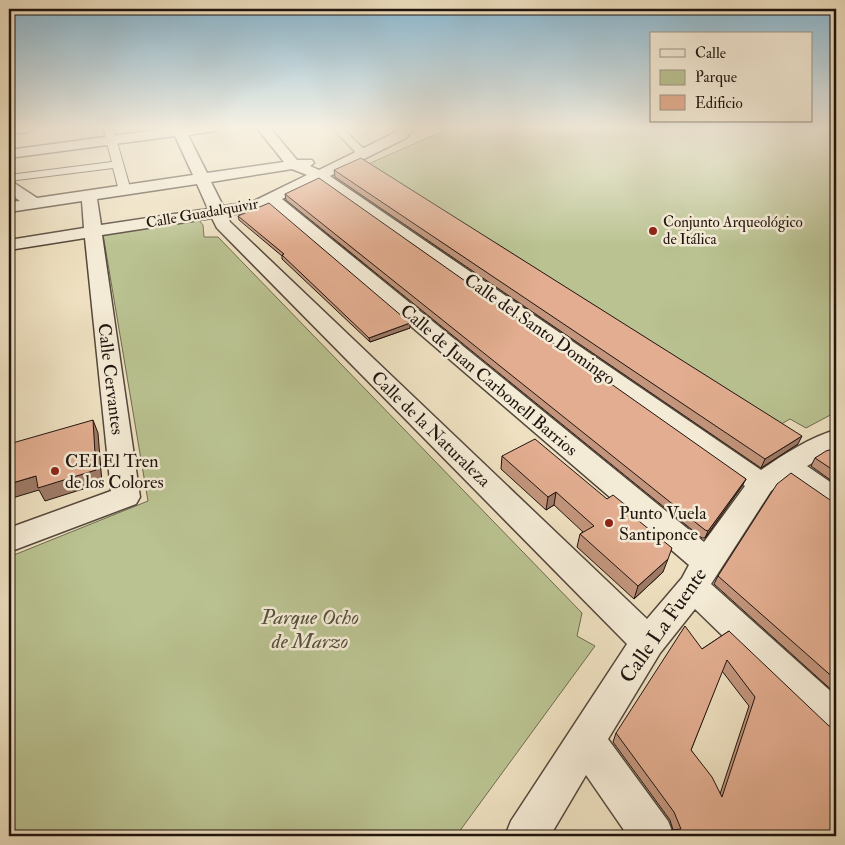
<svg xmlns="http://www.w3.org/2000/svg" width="845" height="845" viewBox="0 0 845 845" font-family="'IM FELL Double Pica',serif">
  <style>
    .green { fill: #bac291; stroke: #6d6b50 }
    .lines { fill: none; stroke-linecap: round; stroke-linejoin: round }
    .pedestrian-casing { stroke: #54473b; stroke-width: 2 }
    .minor-casing { stroke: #54473b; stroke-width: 3 }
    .pedestrian { fill: #f4ebd6; fill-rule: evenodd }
    .minor { fill: #f4ebd6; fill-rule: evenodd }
    .wall { fill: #c2957c; stroke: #20140f; fill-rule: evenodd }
    .shaded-wall { fill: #9e7965; stroke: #20140f }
    .building { fill: #e2ad90; stroke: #20140f; fill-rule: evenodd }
    .poi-dot { fill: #8f2418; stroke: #f4ebd6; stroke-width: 2 }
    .labels { text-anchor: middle; stroke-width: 5; stroke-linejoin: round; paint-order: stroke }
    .far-street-label { font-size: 15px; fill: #20140f; stroke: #f4ebd6 }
    .far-poi-label { font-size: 15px; fill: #20140f; stroke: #f4ebd6; text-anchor: start }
    .street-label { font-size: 18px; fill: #20140f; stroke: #f4ebd6 }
    .poi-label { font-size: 18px; fill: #20140f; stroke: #f4ebd6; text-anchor: start }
    .near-park-label { font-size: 21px; font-style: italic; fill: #56513c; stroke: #f4ebd6 }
    .near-street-label { font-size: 21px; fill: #20140f; stroke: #f4ebd6 }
  </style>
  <rect width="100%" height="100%" fill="#eee0c0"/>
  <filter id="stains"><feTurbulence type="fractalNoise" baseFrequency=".004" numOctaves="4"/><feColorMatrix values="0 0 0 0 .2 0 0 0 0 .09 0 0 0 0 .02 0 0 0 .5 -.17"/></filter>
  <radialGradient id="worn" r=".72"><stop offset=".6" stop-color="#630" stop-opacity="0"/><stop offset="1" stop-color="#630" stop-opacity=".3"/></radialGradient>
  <g class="green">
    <path d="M 445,128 L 836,128 L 836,412 L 806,428 L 790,419 L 778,426 L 366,165 L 441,132 Z"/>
    <path d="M 198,219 L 203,225 L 204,237 L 218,237 L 582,613 L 577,636 L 595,646 L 456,836 L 9,836 L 9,557 L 148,501 L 103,234 Z"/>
  </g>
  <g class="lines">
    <g class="pedestrian-casing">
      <g id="pedestrian">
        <path d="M 103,128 L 113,128 L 131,191 L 129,193 L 125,194 L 119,191 L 113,168 L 9,181 L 9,175 L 112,162 Z"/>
        <path d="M 332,128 L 342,128 L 367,152 L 368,154 L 367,156 L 359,156 Z"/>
      </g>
    </g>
    <g class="minor-casing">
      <g id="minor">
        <path d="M 9,128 L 34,128 L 28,132 L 9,134 Z"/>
        <path d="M 172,128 L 216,128 L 215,131 L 188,135 L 207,173 L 284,162 L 257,128 L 270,128 L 297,160 L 312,160 L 314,163 L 310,166 L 319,170 L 396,132 L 401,128 L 414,128 L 406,138 L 330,176 L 761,470 C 783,455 810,437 836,430 L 836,450 L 807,466 L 836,486 L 836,510 L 826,507 L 787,479 L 771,491 L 711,584 L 836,696 L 836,738 L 823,733 L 695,609 L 660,653 L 608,739 L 668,821 L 674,836 L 628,836 L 586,775 L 550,836 L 505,836 L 511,821 L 627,644 L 217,228 L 212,218 L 102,235 L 140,497 L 136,504 L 9,552 L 9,528 L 111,491 L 85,238 L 9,250 L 9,240 L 84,228 L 82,201 L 9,212 L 9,202 L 20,201 L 9,193 L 9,182 L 14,183 L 37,198 L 193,175 L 175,136 L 9,158 L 9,150 ZM 292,169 L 307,175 L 252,202 L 223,206 L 211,182 ZM 318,181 L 745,486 L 704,542 L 282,199 ZM 197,184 L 208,209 L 101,225 L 97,199 ZM 270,205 L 689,565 L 682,578 L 647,619 L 230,222 L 227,215 L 256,211 Z"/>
      </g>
    </g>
    <use href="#pedestrian" class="pedestrian"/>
    <use href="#minor" class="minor"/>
  </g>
  <g class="wall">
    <path d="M 334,170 L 798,444 L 761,468 L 335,177 Z"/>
    <path d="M 285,194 L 746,479 L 742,486 L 705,538 L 702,538 L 286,200 Z"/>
    <path d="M 238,216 L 410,328 L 370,342 L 282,259 L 282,256 L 239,220 Z"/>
    <path d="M 836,448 L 836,484 L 811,466 L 815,458 Z"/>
    <path d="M 502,456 L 607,499 L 636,519 L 663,572 L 634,599 L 577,547 L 580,534 L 583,532 L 554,505 L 546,510 L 501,469 Z"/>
    <path d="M 830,500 L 834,618 L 836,620 L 836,694 L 714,584 L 718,576 Z"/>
    <path d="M 729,631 L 836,836 L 667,836 L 671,830 L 673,830 L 670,820 L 613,742 L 616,733 L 702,649 ZM 722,671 L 749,706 L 720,794 L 691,750 Z"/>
  </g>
  <g class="shaded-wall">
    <path d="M 410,323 L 410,328 L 370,342 L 369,338 Z"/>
    <path d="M 93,420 L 98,433 L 102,483 L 45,501 L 39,490 L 9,499 L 9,484 L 36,476 Z"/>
    <path d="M 802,436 L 798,444 L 761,468 L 765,459 Z"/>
    <path d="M 746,479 L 742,486 L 705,538 L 708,531 Z"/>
    <path d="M 556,492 L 554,505 L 546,510 L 548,497 Z"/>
    <path d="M 668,559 L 663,572 L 634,599 L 638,586 Z"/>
    <path d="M 836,612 L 836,617 L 825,623 L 831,615 Z"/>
  </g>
  <g class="building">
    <path d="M 361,158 L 802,436 L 765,459 L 334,170 Z"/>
    <path d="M 319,178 L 746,479 L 708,531 L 705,530 L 285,194 Z"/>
    <path d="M 269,203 L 410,323 L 369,338 L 282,255 L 284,254 L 238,216 Z"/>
    <path d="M 93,420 L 96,470 L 38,488 L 36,476 L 9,484 L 9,444 Z"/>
    <path d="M 535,439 L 607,499 L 613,495 L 638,515 L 634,517 L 672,548 L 668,559 L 638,586 L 580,534 L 594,526 L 556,492 L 548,497 L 502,456 Z"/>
    <path d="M 836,448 L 836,472 L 815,458 L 826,451 Z"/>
    <path d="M 791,473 L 830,500 L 836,501 L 836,612 L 831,615 L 836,620 L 836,680 L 718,576 L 777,484 Z"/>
    <path d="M 685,626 L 702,649 L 729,631 L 829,726 L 836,729 L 836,836 L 675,836 L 671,830 L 681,829 L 674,812 L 616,733 ZM 727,660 L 755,697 L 722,797 L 712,777 L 691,750 Z"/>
  </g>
  <linearGradient id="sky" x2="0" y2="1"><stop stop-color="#88b8d3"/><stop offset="0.52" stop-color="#f7f1e3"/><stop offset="1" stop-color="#f7f1e3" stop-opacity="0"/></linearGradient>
  <rect width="845" height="246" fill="url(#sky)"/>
  <g class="poi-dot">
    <circle cx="653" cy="231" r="5"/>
    <circle cx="55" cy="471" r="5"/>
    <circle cx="609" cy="523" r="5"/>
  </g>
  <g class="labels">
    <g class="far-street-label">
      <text transform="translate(202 213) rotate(-10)" y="5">Calle Guadalquivir</text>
    </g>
    <g class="far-poi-label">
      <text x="663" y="227">Conjunto Arqueológico<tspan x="663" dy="17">de Itálica</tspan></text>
    </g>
    <g class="street-label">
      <text transform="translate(540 329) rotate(35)" y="6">Calle del Santo Domingo</text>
      <text transform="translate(111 379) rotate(83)" y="6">Calle Cervantes</text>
      <text transform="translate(489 380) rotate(40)" y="6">Calle de Juan Carbonell Barrios</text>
      <text transform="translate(431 429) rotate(44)" y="6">Calle de la Naturaleza</text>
    </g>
    <g class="poi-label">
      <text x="65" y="467">CEI El Tren<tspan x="65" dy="21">de los Colores</tspan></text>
      <text x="619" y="519">Punto Vuela<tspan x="619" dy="21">Santiponce</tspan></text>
    </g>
    <g class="near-park-label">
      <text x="310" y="624">Parque Ocho<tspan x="310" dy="24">de Marzo</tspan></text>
    </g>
    <g class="near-street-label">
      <text transform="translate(663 625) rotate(-55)" y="7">Calle La Fuente</text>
    </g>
  </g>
  <rect width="845" height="845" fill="none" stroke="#eee0c0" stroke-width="30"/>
  <rect x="10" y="10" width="825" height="825" fill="none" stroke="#20140f" stroke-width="2.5"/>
  <rect x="15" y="15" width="815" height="815" fill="none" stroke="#20140f"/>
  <rect x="650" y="32" width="162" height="90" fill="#f4ebd6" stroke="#9f9586"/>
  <rect x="660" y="49" width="25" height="8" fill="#f4ebd6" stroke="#9f9586"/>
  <text x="695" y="58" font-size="15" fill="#20140f">Calle</text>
  <rect x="660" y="70" width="25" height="15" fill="#bac291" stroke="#9f9586"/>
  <text x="695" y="82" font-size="15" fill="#20140f">Parque</text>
  <rect x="660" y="95" width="25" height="15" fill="#e2ad90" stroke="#9f9586"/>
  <text x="695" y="108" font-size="15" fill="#20140f">Edificio</text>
  <rect width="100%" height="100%" filter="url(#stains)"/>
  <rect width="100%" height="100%" fill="url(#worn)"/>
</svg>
